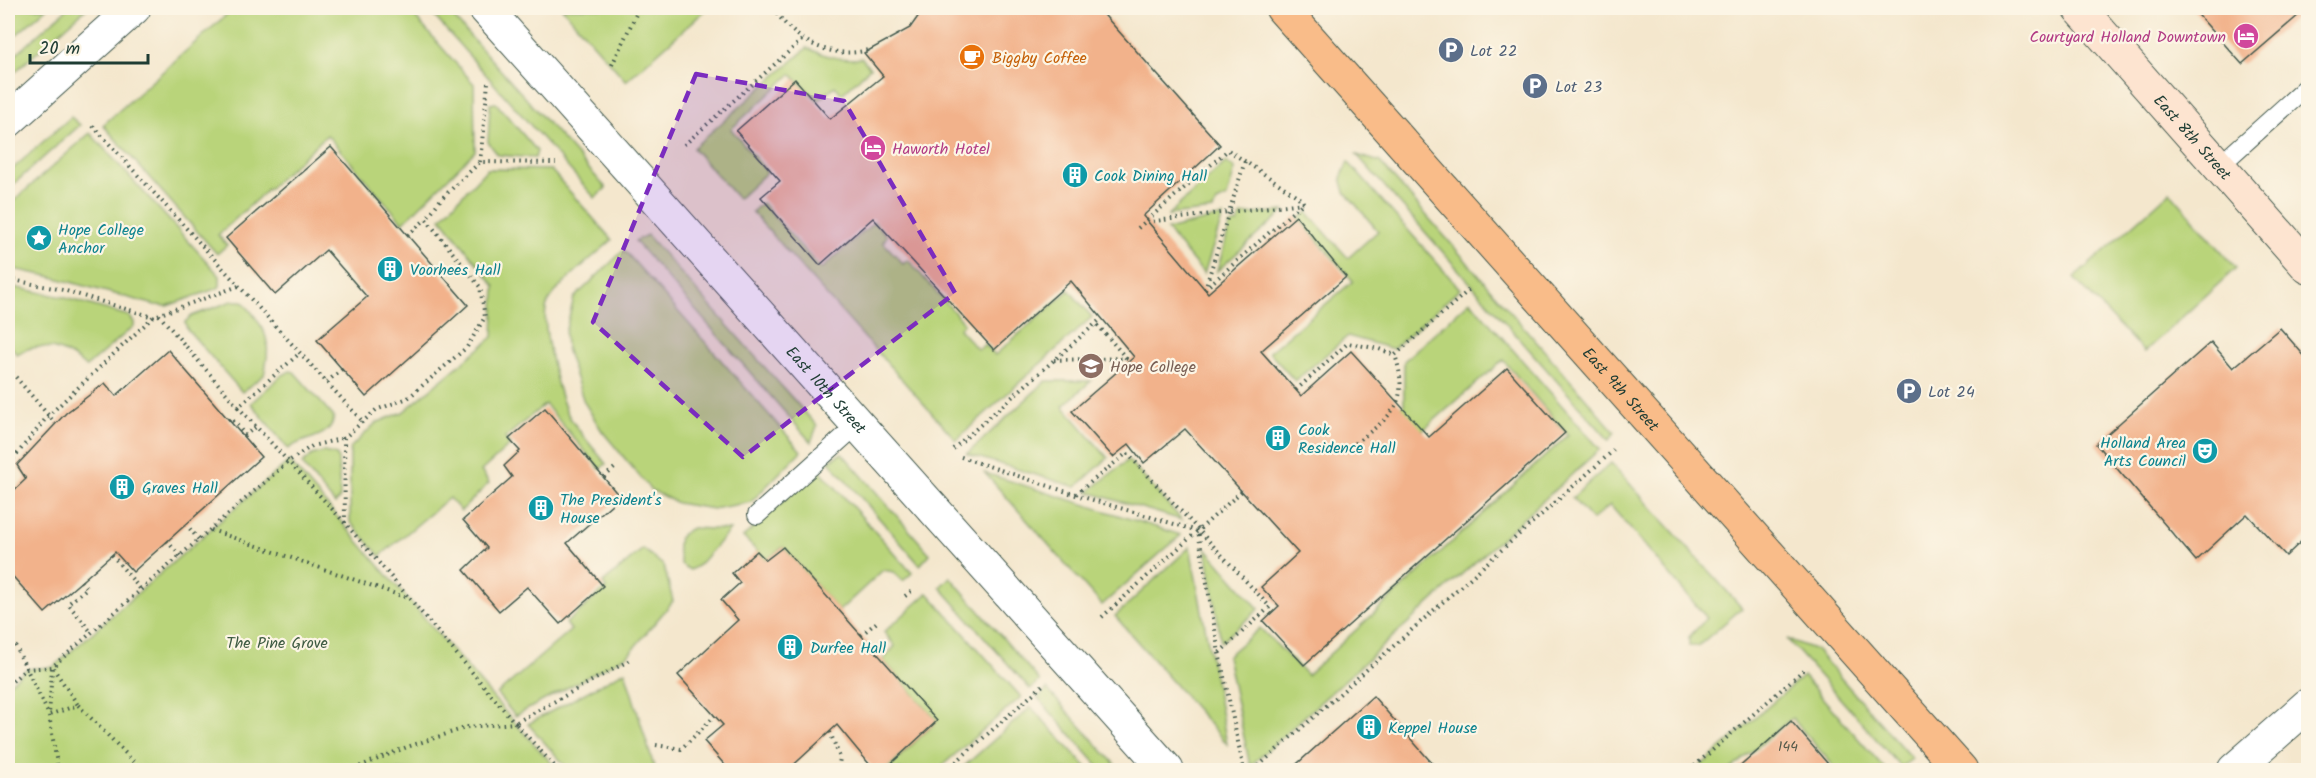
<svg xmlns="http://www.w3.org/2000/svg" width="2316" height="778" viewBox="0 0 2316 778" font-family="Kalam,sans-serif">
  <style>
    .green { fill: #b9d47a; stroke: #6c8857; stroke-width: 1.5 }
    .building { fill: #f2b28b }
    .lines { fill: none; stroke-linecap: round; stroke-linejoin: round }
    .service-casing { stroke: #3f564b; stroke-width: 20 }
    .tertiary-casing { stroke: #3f564b; stroke-width: 35 }
    .secondary-casing { stroke: #3f564b; stroke-width: 35 }
    .primary-casing { stroke: #3f564b; stroke-width: 35 }
    .path { stroke: #3f564b; stroke-width: 4; stroke-dasharray: 1.5 4.5; stroke-linecap: butt }
    .service { stroke: #fff; stroke-width: 18 }
    .tertiary { stroke: #fff; stroke-width: 33 }
    .secondary { stroke: #fde4d0; stroke-width: 33 }
    .primary { stroke: #f9bc89; stroke-width: 33 }
    .marked { fill: #7b2cbf; fill-opacity: 0.2; stroke: #7b2cbf; stroke-width: 4.5; stroke-dasharray: 12 8; stroke-linejoin: round }
    .labels { text-anchor: middle; stroke-width: 4.5; stroke-linejoin: round; paint-order: stroke }
    .number-label { font-size: 14px; fill: #545a4a }
    .hotel-label { font-size: 16px; fill: #b23c85; stroke: #fcf5e5; text-anchor: end }
    .service-label { font-size: 16px; fill: #4e5e75; stroke: #fcf5e5; text-anchor: start }
    .food-label { font-size: 16px; fill: #c56008; stroke: #fcf5e5; text-anchor: start }
    .street-label { font-size: 16px; fill: #1f3d34; stroke: #fcf5e5 }
    .culture-label { font-size: 16px; fill: #0d838f; stroke: #fcf5e5; text-anchor: start }
    .education-label { font-size: 16px; fill: #785e54; stroke: #fcf5e5; text-anchor: start }
    .park-label { font-size: 16px; fill: #3e5b42; stroke: #fcf5e5 }
  </style>
  <rect width="100%" height="100%" fill="#fcf5e5"/>
  <filter id="ink" filterUnits="userSpaceOnUse"><feTurbulence type="fractalNoise" baseFrequency=".0167" numOctaves="2"/><feDisplacementMap in="SourceGraphic" scale="12" xChannelSelector="R" yChannelSelector="G"/><feConvolveMatrix kernelMatrix="1 2 1 2 8 2 1 2 1" color-interpolation-filters="sRGB"/></filter>
  <filter id="wash" filterUnits="userSpaceOnUse"><feTurbulence type="fractalNoise" baseFrequency=".008" numOctaves="4" result="noise"/><feDisplacementMap in="SourceGraphic" scale="24" xChannelSelector="R" yChannelSelector="G"/><feGaussianBlur stdDeviation="1.35" result="paint"/><feColorMatrix in="noise" values="0 0 0 0 0 0 0 0 0 0 0 0 0 0 0 0 0 1.4 0 .05"/><feComposite in="paint" operator="in"/></filter>
  <g filter="url(#wash)">
    <rect width="100%" height="100%" fill="#f4e7cd"/>
    <g class="green">
      <path d="M 8,8 L 47,8 L 8,42 Z"/>
      <path d="M 68,8 L 87,8 L 8,78 L 8,61 Z"/>
      <path d="M 234,8 L 407,8 L 474,84 L 475,151 L 403,223 L 327,135 L 218,235 L 227,245 L 217,254 L 103,125 Z"/>
      <path d="M 427,8 L 445,8 L 606,188 L 595,198 Z"/>
      <path d="M 562,8 L 708,8 L 626,81 Z"/>
      <path d="M 807,48 C 825,56 842,61 862,58 L 870,68 L 842,94 L 835,86 L 818,101 L 791,74 L 731,129 L 767,172 L 738,199 L 693,148 Z"/>
      <path d="M 496,103 L 537,151 L 535,158 L 498,155 L 488,142 L 490,104 Z"/>
      <path d="M 71,117 L 80,125 L 8,189 L 8,173 Z"/>
      <path d="M 90,133 L 220,276 L 220,286 L 218,288 L 167,306 L 155,305 L 48,276 L 8,268 L 8,206 Z"/>
      <path d="M 1357,155 L 1380,162 L 1615,432 L 1609,440 Z"/>
      <path d="M 1226,162 L 1235,169 L 1227,197 L 1217,202 L 1213,210 L 1168,215 Z"/>
      <path d="M 1348,162 L 1460,289 L 1393,349 L 1348,336 L 1295,381 L 1269,352 L 1353,281 L 1299,219 L 1307,212 L 1348,258 L 1378,231 L 1345,192 L 1341,178 Z"/>
      <path d="M 487,169 L 551,170 L 612,240 C 597,254 554,287 547,305 C 540,322 559,399 569,416 C 579,433 594,448 606,464 L 600,469 L 545,404 L 505,438 L 510,445 L 481,471 L 489,483 L 461,511 L 449,498 L 380,556 L 350,522 L 350,448 L 376,423 L 403,412 L 493,337 L 495,286 L 441,218 Z"/>
      <path d="M 2170,192 L 2236,268 L 2144,352 L 2074,278 Z"/>
      <path d="M 762,203 L 821,269 L 874,222 L 887,236 L 883,242 L 903,264 L 908,260 L 964,323 L 959,329 L 978,350 L 985,344 L 995,355 L 1069,290 L 1092,317 L 956,440 L 752,212 Z"/>
      <path d="M 1284,211 L 1217,271 L 1230,225 L 1238,223 L 1242,215 Z"/>
      <path d="M 1223,216 L 1204,274 L 1167,230 Z"/>
      <path d="M 647,235 L 817,426 L 811,442 L 635,241 Z"/>
      <path d="M 624,250 L 801,451 L 751,502 L 713,509 L 677,503 L 651,490 L 602,431 L 584,402 L 566,348 L 565,333 L 574,298 Z"/>
      <path d="M 8,286 L 62,297 L 129,316 L 134,322 L 134,326 L 86,367 C 67,350 41,339 17,354 L 8,343 Z"/>
      <path d="M 232,301 L 242,301 L 245,304 C 267,331 272,340 264,375 L 242,392 L 187,329 L 185,322 L 192,316 Z"/>
      <path d="M 1470,301 L 1600,449 L 1250,766 L 1227,656 L 1260,628 L 1307,675 L 1568,435 L 1503,360 L 1372,475 L 1351,452 L 1404,405 L 1404,361 Z"/>
      <path d="M 290,371 L 294,372 L 334,417 C 330,440 304,436 288,449 L 251,403 L 281,376 Z"/>
      <path d="M 1046,381 L 1091,381 L 1063,406 L 1108,458 L 1076,487 L 967,454 Z"/>
      <path d="M 324,452 L 337,455 L 338,460 L 340,497 L 335,504 L 302,464 L 312,455 Z"/>
      <path d="M 842,453 L 930,554 L 920,565 L 829,461 Z"/>
      <path d="M 1128,460 L 1182,520 L 1088,492 Z"/>
      <path d="M 289,461 L 515,723 L 558,770 L 8,770 L 8,685 L 26,669 L 53,667 Z"/>
      <path d="M 1611,463 L 1742,608 L 1698,646 L 1689,646 L 1689,637 L 1707,618 L 1610,505 L 1592,520 L 1572,498 Z"/>
      <path d="M 819,469 L 912,573 L 903,581 L 894,572 L 883,570 L 839,611 L 783,547 L 766,560 L 743,537 Z"/>
      <path d="M 985,473 L 1181,535 L 1102,605 Z"/>
      <path d="M 692,528 L 730,530 L 699,565 L 690,570 L 681,564 C 677,546 673,537 692,528 Z"/>
      <path d="M 1190,547 L 1227,744 L 1115,616 Z"/>
      <path d="M 1206,548 L 1259,609 L 1221,642 Z"/>
      <path d="M 643,549 L 664,566 L 673,601 L 628,655 L 515,716 L 497,694 L 571,630 L 566,623 L 606,588 L 603,583 Z"/>
      <path d="M 950,577 L 1040,681 L 1030,689 L 940,587 Z"/>
      <path d="M 928,593 L 1021,697 L 937,770 L 886,770 L 937,721 L 883,660 L 895,646 L 884,632 Z"/>
      <path d="M 1787,639 L 1816,650 L 1912,759 L 1901,767 Z"/>
      <path d="M 625,671 L 655,770 L 569,770 L 528,724 Z"/>
      <path d="M 1803,676 L 1886,770 L 1837,770 L 1792,718 L 1730,770 L 1696,770 Z"/>
      <path d="M 1047,689 L 1120,770 L 1102,770 L 1038,698 Z"/>
      <path d="M 1031,707 L 1089,770 L 990,770 L 988,768 L 985,770 L 960,770 Z"/>
    </g>
    <g id="blocks">
      <g class="building">
        <path d="M 924,8 L 1098,8 L 1220,145 L 1143,216 L 1208,293 L 1296,216 L 1346,277 L 1261,351 L 1301,396 L 1351,351 L 1429,437 L 1507,368 L 1565,433 L 1304,665 L 1263,621 L 1279,606 L 1261,587 L 1298,553 L 1185,429 L 1144,463 L 1129,444 L 1113,457 L 1072,411 L 1134,357 L 1071,281 L 994,350 L 873,218 L 820,265 L 761,197 L 780,181 L 736,131 L 795,79 L 830,119 L 883,76 L 864,53 L 910,28 Z"/>
        <path d="M 2192,8 L 2307,8 L 2242,64 Z"/>
        <path d="M 331,147 L 468,305 L 366,397 L 317,340 L 367,297 L 326,250 L 275,295 L 226,238 Z"/>
        <path d="M 2280,328 L 2308,360 L 2308,535 L 2286,556 L 2247,514 L 2196,561 L 2096,444 L 2211,342 L 2233,368 Z"/>
        <path d="M 168,350 L 261,457 L 133,572 L 115,552 L 45,613 L 8,571 L 8,496 L 26,479 L 17,465 L 66,413 L 105,383 L 116,396 Z"/>
        <path d="M 545,408 L 620,497 L 567,543 L 603,586 L 560,624 L 527,587 L 499,611 L 464,570 L 487,548 L 463,520 L 512,477 L 504,466 L 520,451 L 509,439 Z"/>
        <path d="M 783,547 L 937,721 L 883,771 L 875,771 L 837,725 L 787,771 L 730,771 L 704,741 L 723,725 L 678,675 L 738,620 L 721,600 L 740,583 L 732,573 L 757,551 L 766,560 Z"/>
        <path d="M 1373,696 L 1439,771 L 1289,771 Z"/>
        <path d="M 1791,721 L 1834,771 L 1735,771 Z"/>
      </g>
    </g>
  </g>
  <g filter="url(#ink)">
    <use href="#blocks" fill-opacity="0" stroke="#3f564b" stroke-width="1.5"/>
    <g class="lines">
      <g class="service-casing">
        <g id="service">
          <path d="M 2219,166 L 2308,86"/>
          <path d="M 757,515 L 857,425"/>
        </g>
      </g>
      <g class="tertiary-casing">
        <g id="tertiary">
          <path id="s1" d="M 485,8 L 1167,770"/>
          <path d="M 8,121 L 134,8"/>
          <path d="M 2234,770 L 2308,705"/>
        </g>
      </g>
      <g class="secondary-casing">
        <g id="secondary">
          <path id="s2" d="M 2079,8 L 2308,267"/>
        </g>
      </g>
      <g class="primary-casing">
        <g id="primary">
          <path id="s3" d="M 1282,8 L 1961,770"/>
        </g>
      </g>
      <g class="path">
        <path d="M 774,8 C 793,42 834,61 871,49"/>
        <path d="M 612,65 L 639,8"/>
        <path d="M 93,126 L 363,422"/>
        <path d="M 684,145 L 803,39"/>
        <path d="M 480,162 L 488,83"/>
        <path d="M 1147,222 L 1303,203"/>
        <path d="M 1138,228 L 1228,150 L 1297,196 L 1304,203"/>
        <path d="M 408,235 L 426,219"/>
        <path d="M 8,279 L 63,290 L 153,317 L 48,416 L 8,465"/>
        <path d="M 1205,289 L 1245,161"/>
        <path d="M 1205,289 L 1303,203"/>
        <path d="M 158,315 L 239,286"/>
        <path d="M 159,315 L 238,407 L 300,353"/>
        <path d="M 1054,360 L 1126,358 L 1096,323"/>
        <path d="M 8,368 L 55,423"/>
        <path d="M 327,382 L 342,369"/>
        <path d="M 1296,390 L 1348,343 L 1379,349 L 1395,355"/>
        <path d="M 238,407 L 345,523 L 409,598"/>
        <path d="M 229,420 L 231,418 L 245,435 L 256,427"/>
        <path d="M 953,449 L 1102,318"/>
        <path d="M 1346,451 C 1384,419 1413,410 1395,355 L 1470,289"/>
        <path d="M 961,457 L 1076,495 L 1198,531 L 1219,653 L 1244,770"/>
        <path d="M 604,477 L 617,466"/>
        <path d="M 1076,494 L 1127,453 L 1270,607 L 1219,653"/>
        <path d="M 345,523 L 344,438 L 376,410 L 408,398 L 467,347 L 485,317 L 480,287 L 426,219 L 441,199 L 480,162 L 556,163"/>
        <path d="M 186,524 L 199,540"/>
        <path d="M 211,530 L 410,599 L 515,723 L 468,727 L 407,747 L 351,770"/>
        <path d="M 167,541 L 180,556"/>
        <path d="M 112,555 L 141,590"/>
        <path d="M 81,581 L 87,588 L 68,604 L 92,633"/>
        <path d="M 905,596 L 912,591"/>
        <path d="M 1102,617 L 1242,491"/>
        <path d="M 861,635 L 877,622"/>
        <path d="M 8,636 L 14,643 L 49,715 L 58,770"/>
        <path d="M 52,668 L 49,715 L 78,705 L 142,770"/>
        <path d="M 53,668 L 78,705"/>
        <path d="M 8,685 L 26,669 L 52,667 L 289,461 L 312,446 L 344,438"/>
        <path d="M 830,732 L 840,758 L 838,770"/>
        <path d="M 656,745 L 681,749 L 715,716"/>
        <path d="M 558,770 L 515,723 L 630,660"/>
        <path d="M 947,770 L 1043,685"/>
        <path d="M 1254,770 L 1614,450"/>
        <path d="M 1690,770 L 1807,667"/>
      </g>
      <use href="#service" class="service"/>
      <use href="#tertiary" class="tertiary"/>
      <use href="#secondary" class="secondary"/>
      <use href="#primary" class="primary"/>
    </g>
  </g>
  <path class="marked" d="M 696,74 L 844,101 L 955,293 L 743,457 L 593,322 Z"/>
  <defs>
    <g id="hotel-disc" transform="scale(1.35)"><circle r="9.5" fill="#d1479c" stroke="#fcf5e5"/><path d="M-6-4.5h1.5V1H6V5H4.5V3h-9V5H-6ZM-4 0a1.8 1.8 0 1 1 3.6 0ZM.5 0V-2.5h3Q6-2.5 6 0Z" fill="#fff"/></g>
    <g id="parking-disc" transform="scale(1.35)"><circle r="9.5" fill="#5c6f8a" stroke="#fcf5e5"/><path d="M-3.5-5.5H1a3.5 3.5 0 0 1 0 7H-1V5.5H-3.5ZM-1-3.4V-.6H.8a1.4 1.4 0 0 0 0-2.8Z" fill="#fff"/></g>
    <g id="cafe-disc" transform="scale(1.35)"><circle r="9.5" fill="#e8710a" stroke="#fcf5e5"/><path d="M-5.5-4.5H6V0H3Q3 3.5 0 3.5H-2.5Q-5.5 3.5-5.5 0ZM3-3.2v2h1.7v-2ZM-6 4.5H4V6H-6Z" fill="#fff"/></g>
    <g id="building-disc" transform="scale(1.35)"><circle r="9.5" fill="#0f9aa8" stroke="#fcf5e5"/><path d="M-4-6H4V6H1V3H-1V6H-4ZM-2.5-4.3h1.7v1.8h-1.7ZM.8-4.3h1.7v1.8H.8ZM-2.5-1h1.7V.8h-1.7ZM.8-1h1.7V.8H.8Z" fill="#fff"/></g>
    <g id="sight-disc" transform="scale(1.35)"><circle r="9.5" fill="#0f9aa8" stroke="#fcf5e5"/><path d="M0-6L1.8-2.2L6-1.7L2.9 1.2L3.7 5.4L0 3.3L-3.7 5.4L-2.9 1.2L-6-1.7L-1.8-2.2Z" fill="#fff"/></g>
    <g id="university-disc" transform="scale(1.35)"><circle r="9.5" fill="#8d6e63" stroke="#fcf5e5"/><path d="M0-5L7-2L0 1L-7-2ZM-4 1L0 2.5L4 1V4Q0 6-4 4Z" fill="#fff"/></g>
    <g id="theatre-disc" transform="scale(1.35)"><circle r="9.5" fill="#0f9aa8" stroke="#fcf5e5"/><path d="M-5-5.5Q0-4 5-5.5V0Q5 5 0 6Q-5 5-5 0ZM-3.3-2.5H-1v1.5H-3.3ZM1-2.5H3.3v1.5H1ZM-2.8 1Q0 5.5 2.8 1Z" fill="#fff"/></g>
  </defs>
  <g fill-rule="evenodd">
    <use href="#hotel-disc" x="2246" y="36"/>
    <use href="#parking-disc" x="1451" y="50"/>
    <use href="#cafe-disc" x="972" y="57"/>
    <use href="#parking-disc" x="1535" y="86"/>
    <use href="#hotel-disc" x="873" y="148"/>
    <use href="#building-disc" x="1075" y="175"/>
    <use href="#sight-disc" x="39" y="238"/>
    <use href="#building-disc" x="390" y="269"/>
    <use href="#university-disc" x="1091" y="366"/>
    <use href="#parking-disc" x="1909" y="391"/>
    <use href="#building-disc" x="1278" y="438"/>
    <use href="#theatre-disc" x="2205" y="451"/>
    <use href="#building-disc" x="122" y="487"/>
    <use href="#building-disc" x="541" y="508"/>
    <use href="#building-disc" x="790" y="647"/>
    <use href="#building-disc" x="1369" y="727"/>
  </g>
  <g class="labels">
    <g class="number-label">
      <text x="1788" y="751">144</text>
    </g>
    <g class="hotel-label">
      <text x="2226" y="42">Courtyard Holland Downtown</text>
      <text x="892" y="154" text-anchor="start">Haworth Hotel</text>
    </g>
    <g class="service-label">
      <text x="1470" y="56">Lot 22</text>
      <text x="1555" y="92">Lot 23</text>
      <text x="1928" y="397">Lot 24</text>
    </g>
    <g class="food-label">
      <text x="992" y="63">Biggby Coffee</text>
    </g>
    <g class="street-label">
      <text dy="6" stroke="none"><textPath href="#s2" startOffset="172">East 8th Street</textPath></text>
      <text dy="6" stroke="none"><textPath href="#s1" startOffset="512">East 10th Street</textPath></text>
      <text dy="6" stroke="none"><textPath href="#s3" startOffset="510">East 9th Street</textPath></text>
    </g>
    <g class="culture-label">
      <text x="1094" y="181">Cook Dining Hall</text>
      <text x="58" y="235">Hope College<tspan x="58" dy="18">Anchor</tspan></text>
      <text x="410" y="275">Voorhees Hall</text>
      <text x="1298" y="435">Cook<tspan x="1298" dy="18">Residence Hall</tspan></text>
      <text x="2186" y="448" text-anchor="end">Holland Area<tspan x="2186" dy="18">Arts Council</tspan></text>
      <text x="142" y="493">Graves Hall</text>
      <text x="560" y="505">The President's<tspan x="560" dy="18">House</tspan></text>
      <text x="810" y="653">Durfee Hall</text>
      <text x="1388" y="733">Keppel House</text>
    </g>
    <g class="education-label">
      <text x="1110" y="372">Hope College</text>
    </g>
    <g class="park-label">
      <text x="277" y="648">The Pine Grove</text>
    </g>
  </g>
  <rect width="2316" height="778" fill="none" stroke="#fcf5e5" stroke-width="30"/>
  <path d="M30 54v9h118v-9" fill="none" stroke="#1f3d34" stroke-width="3"/>
  <text x="39" y="54" font-size="18" fill="#1f3d34" stroke="#fcf5e5" stroke-width="4.5" paint-order="stroke">20 m</text>
</svg>
